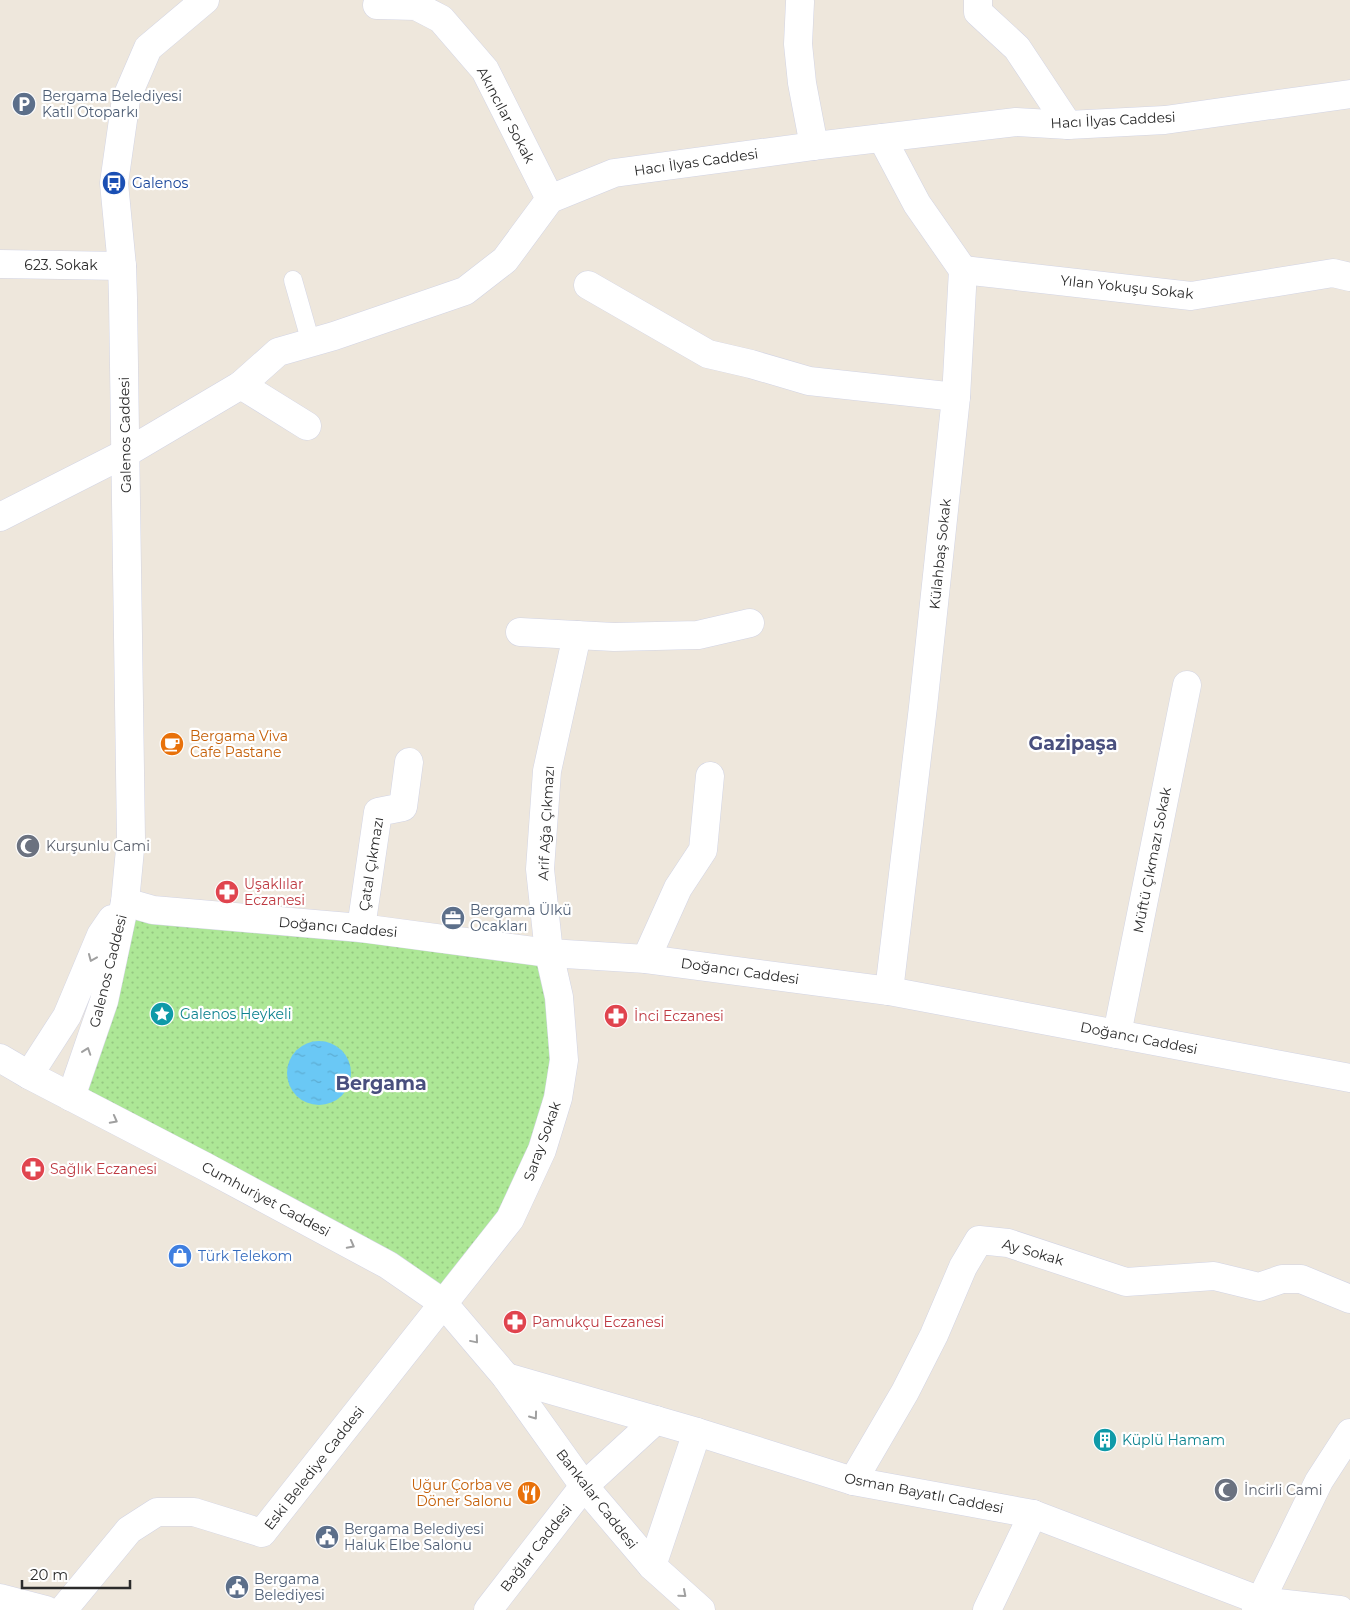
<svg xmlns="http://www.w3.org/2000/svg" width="1350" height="1610" viewBox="0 0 1350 1610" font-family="Montserrat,sans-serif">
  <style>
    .park { fill: url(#park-dots) }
    .water { fill: url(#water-ripples) }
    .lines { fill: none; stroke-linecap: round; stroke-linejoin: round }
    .service-casing { stroke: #d2d4e4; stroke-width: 19 }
    .minor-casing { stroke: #d2d4e4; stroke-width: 29 }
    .tertiary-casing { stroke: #d2d4e4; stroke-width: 29 }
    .secondary-casing { stroke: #d2d4e4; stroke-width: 29 }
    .service { stroke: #fff; stroke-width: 18 }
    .minor { stroke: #fff; stroke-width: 28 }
    .tertiary { stroke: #fff; stroke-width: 28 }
    .secondary { stroke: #fff; stroke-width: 28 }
    .oneway { stroke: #a0a0a0 }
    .labels { text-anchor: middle; stroke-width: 4.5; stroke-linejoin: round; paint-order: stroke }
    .service-label { font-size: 14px; fill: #4e5e75; stroke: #fff; text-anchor: start }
    .street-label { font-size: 14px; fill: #2b2b2b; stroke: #fff }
    .transit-label { font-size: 14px; fill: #164399; stroke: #fff; text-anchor: start }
    .food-label { font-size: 14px; fill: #c56008; stroke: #fff; text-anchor: start }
    .worship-label { font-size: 14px; fill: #5b616d; stroke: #fff; text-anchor: start }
    .health-label { font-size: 14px; fill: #be3a42; stroke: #fff; text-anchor: start }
    .culture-label { font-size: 14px; fill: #0d838f; stroke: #fff; text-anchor: start }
    .shop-label { font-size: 14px; fill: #366cbe; stroke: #fff; text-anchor: start }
    .district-label { font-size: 19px; font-weight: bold; fill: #494f7e; stroke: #fff }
  </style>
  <defs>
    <pattern id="park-dots" width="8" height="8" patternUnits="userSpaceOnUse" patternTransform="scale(1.25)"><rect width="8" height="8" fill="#ade796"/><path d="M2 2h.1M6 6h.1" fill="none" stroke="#95c681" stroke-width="1.8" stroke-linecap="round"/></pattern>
    <pattern id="water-ripples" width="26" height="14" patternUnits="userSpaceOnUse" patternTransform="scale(1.25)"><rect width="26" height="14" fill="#6ac8f5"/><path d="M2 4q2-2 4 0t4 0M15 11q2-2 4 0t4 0" fill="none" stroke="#5cacd2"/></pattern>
  </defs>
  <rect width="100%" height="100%" fill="#eee7dc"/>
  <path class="park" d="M 125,902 L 549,953 L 559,997 L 547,1134 L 443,1303 L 71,1097 Z"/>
  <circle class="water" cx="319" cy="1073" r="32"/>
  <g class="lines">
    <g class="service-casing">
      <path id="service" d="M 293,280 L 311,343"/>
    </g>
    <g class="minor-casing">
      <g id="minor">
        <path d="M 978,0 L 978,12 L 1017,48 L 1068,125"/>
        <path d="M 800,2 L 798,44 L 802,83 L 814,146"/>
        <path d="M 377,5 L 416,6 L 441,19 L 485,70 L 550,199"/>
        <path d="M 882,138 L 917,204 L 963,270 L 956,397 L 923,707 L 889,991"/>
        <path d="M 0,264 L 122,266"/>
        <path d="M 963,270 L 1191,296 L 1333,273 L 1350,277"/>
        <path d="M 588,285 L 708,354 L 751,364 L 809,381 L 956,397"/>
        <path d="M 241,385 L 307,426"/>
        <path d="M 0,517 L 126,453 L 241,385 L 278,352 L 334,336 L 465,291 L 505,260 L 550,199 L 614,173 L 814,146 L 1016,122 L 1068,125 L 1165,120 L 1350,94"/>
        <path d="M 520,632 L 614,637 L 698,635 L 750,623"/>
        <path d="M 577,635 L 547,771 L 540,869 L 549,953 L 646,959 L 889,991 L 1350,1078"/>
        <path d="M 361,928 L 378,812 L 403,807 L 409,762"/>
        <path d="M 646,959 L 678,888 L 703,850 L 710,776"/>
        <path d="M 1117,1034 L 1187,685"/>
        <path d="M 506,1377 L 697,1432 L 853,1481 L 1033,1514 L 1261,1601 L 1340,1610"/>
        <path d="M 853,1481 L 905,1392 L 934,1335 L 963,1267 L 979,1240 L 1008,1243 L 1126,1282 L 1214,1276 L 1259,1287 L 1282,1279 L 1301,1279 L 1350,1299"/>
        <path d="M 584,1486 L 656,1420"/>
        <path d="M 652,1566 L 697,1432"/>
        <path d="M 0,1598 L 46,1610"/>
        <path d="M 987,1610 L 1033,1514"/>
        <path d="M 1256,1610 L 1319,1481 L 1350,1433"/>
      </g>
    </g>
    <g class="tertiary-casing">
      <path id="tertiary" d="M 488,1610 L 584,1486"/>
    </g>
    <g class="secondary-casing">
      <g id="secondary">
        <path d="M 0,1058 L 29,1075 L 204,1166 L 388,1265 L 443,1303 L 506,1377 L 584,1486 L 652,1566 L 701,1610"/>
        <path d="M 29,1075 L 67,1016 L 101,935 L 112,919"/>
        <path d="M 71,1097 L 104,1001 L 125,902 L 131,839 L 123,298 L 122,266 L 114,183 L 126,99 L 148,48 L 205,0"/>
        <path d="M 63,1610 L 129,1530 L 157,1512 L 194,1512 L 262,1533 L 510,1219 L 542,1150 L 558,1098 L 564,1060 L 559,997 L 549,953 L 361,928 L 153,910 L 125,902"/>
      </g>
    </g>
    <use href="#service" class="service"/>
    <use href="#minor" class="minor"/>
    <use href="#tertiary" class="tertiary"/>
    <use href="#secondary" class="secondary"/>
  </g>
  <defs><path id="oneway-chevron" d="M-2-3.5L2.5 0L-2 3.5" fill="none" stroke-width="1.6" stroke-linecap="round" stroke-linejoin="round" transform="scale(1.25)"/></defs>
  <g class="oneway">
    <use href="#oneway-chevron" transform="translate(92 958) rotate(113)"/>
    <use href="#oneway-chevron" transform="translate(87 1051) rotate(-71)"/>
    <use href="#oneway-chevron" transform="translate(114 1120) rotate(28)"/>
    <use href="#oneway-chevron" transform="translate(351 1245) rotate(28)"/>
    <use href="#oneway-chevron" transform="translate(475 1340) rotate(50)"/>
    <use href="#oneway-chevron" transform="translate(534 1416) rotate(54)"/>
    <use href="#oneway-chevron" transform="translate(683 1594) rotate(41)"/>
  </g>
  <defs>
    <g id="parking-disc" transform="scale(1.25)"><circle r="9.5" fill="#5c6f8a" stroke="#fff"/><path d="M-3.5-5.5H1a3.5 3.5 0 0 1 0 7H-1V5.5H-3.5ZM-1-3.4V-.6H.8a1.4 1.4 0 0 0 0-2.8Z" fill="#fff"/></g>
    <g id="bus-disc" transform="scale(1.25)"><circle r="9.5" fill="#1a4fb4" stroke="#fff"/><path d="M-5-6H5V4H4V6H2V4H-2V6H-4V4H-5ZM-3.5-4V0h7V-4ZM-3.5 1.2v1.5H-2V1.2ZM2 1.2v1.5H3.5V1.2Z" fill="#fff"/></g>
    <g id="cafe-disc" transform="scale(1.25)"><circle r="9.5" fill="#e8710a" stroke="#fff"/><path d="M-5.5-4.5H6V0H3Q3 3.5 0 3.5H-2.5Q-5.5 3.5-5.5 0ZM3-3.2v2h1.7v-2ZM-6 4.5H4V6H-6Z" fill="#fff"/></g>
    <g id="mosque-disc" transform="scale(1.25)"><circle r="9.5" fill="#6b7280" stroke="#fff"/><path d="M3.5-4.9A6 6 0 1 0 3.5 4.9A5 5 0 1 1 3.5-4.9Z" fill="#fff"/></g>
    <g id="pharmacy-disc" transform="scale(1.25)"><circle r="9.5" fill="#e0444e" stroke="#fff"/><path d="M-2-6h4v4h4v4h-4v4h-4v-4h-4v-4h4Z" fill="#fff"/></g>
    <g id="office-disc" transform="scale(1.25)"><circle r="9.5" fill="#5c6f8a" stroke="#fff"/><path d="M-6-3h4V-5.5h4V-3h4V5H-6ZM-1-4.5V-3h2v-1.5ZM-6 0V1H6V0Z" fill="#fff"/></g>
    <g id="sight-disc" transform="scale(1.25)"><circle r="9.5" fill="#0f9aa8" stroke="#fff"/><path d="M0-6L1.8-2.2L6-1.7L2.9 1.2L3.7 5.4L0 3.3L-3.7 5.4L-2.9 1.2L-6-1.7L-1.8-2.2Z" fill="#fff"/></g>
    <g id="shop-disc" transform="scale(1.25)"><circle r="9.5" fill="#3f7fe0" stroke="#fff"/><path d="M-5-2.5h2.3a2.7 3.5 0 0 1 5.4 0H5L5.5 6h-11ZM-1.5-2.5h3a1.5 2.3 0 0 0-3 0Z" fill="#fff"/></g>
    <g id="building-disc" transform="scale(1.25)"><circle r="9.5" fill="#0f9aa8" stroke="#fff"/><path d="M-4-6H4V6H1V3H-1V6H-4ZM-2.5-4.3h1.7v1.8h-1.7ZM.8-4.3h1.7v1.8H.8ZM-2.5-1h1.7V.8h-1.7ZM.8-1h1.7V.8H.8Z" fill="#fff"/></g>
    <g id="restaurant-disc" transform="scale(1.25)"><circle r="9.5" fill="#e8710a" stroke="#fff"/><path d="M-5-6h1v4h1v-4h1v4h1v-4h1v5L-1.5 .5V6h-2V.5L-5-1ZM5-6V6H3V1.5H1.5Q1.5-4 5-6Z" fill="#fff"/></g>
    <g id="civic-disc" transform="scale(1.25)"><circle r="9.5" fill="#5c6f8a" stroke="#fff"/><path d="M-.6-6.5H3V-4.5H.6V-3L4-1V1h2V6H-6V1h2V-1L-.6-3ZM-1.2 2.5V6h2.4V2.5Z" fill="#fff"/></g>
  </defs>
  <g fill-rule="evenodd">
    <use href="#parking-disc" x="24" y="104"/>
    <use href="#bus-disc" x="114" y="183"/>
    <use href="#cafe-disc" x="172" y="744"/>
    <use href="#mosque-disc" x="28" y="846"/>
    <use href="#pharmacy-disc" x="227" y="892"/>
    <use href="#office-disc" x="453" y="918"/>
    <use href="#sight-disc" x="162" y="1014"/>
    <use href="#pharmacy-disc" x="616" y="1016"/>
    <use href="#pharmacy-disc" x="33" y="1169"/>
    <use href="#shop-disc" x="180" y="1256"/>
    <use href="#pharmacy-disc" x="515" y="1322"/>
    <use href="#building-disc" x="1105" y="1440"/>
    <use href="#mosque-disc" x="1226" y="1490"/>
    <use href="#restaurant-disc" x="529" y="1493"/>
    <use href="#civic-disc" x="327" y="1537"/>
    <use href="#civic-disc" x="237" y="1587"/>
  </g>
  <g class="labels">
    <g class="service-label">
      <text x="42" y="101">Bergama Belediyesi<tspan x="42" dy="16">Katlı Otoparkı</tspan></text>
      <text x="470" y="915">Bergama Ülkü<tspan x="470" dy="16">Ocakları</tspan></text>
      <text x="344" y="1534">Bergama Belediyesi<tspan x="344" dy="16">Haluk Elbe Salonu</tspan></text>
      <text x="254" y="1584">Bergama<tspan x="254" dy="16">Belediyesi</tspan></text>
    </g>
    <g class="street-label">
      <text transform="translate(506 115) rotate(62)" y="5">Akıncılar Sokak</text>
      <text transform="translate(1113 120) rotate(-3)" y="5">Hacı İlyas Caddesi</text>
      <text transform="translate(696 162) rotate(-8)" y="5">Hacı İlyas Caddesi</text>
      <text x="61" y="270">623. Sokak</text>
      <text transform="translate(1127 287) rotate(6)" y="5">Yılan Yokuşu Sokak</text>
      <text transform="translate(125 435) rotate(-91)" y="5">Galenos Caddesi</text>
      <text transform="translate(940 554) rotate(-84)" y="5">Külahbaş Sokak</text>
      <text transform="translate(546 823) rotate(-87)" y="5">Arif Ağa Çıkmazı</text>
      <text transform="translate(1152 860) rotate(-79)" y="5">Müftü Çıkmazı Sokak</text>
      <text transform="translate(371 864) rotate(-81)" y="5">Çatal Çıkmazı</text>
      <text transform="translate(338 927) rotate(5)" y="5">Doğancı Caddesi</text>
      <text transform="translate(108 971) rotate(-76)" y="5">Galenos Caddesi</text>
      <text transform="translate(740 971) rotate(8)" y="5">Doğancı Caddesi</text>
      <text transform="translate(1139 1038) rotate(11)" y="5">Doğancı Caddesi</text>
      <text transform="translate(542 1141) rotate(-70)" y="5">Saray Sokak</text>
      <text transform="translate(266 1199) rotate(28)" y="5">Cumhuriyet Caddesi</text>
      <text transform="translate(1033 1252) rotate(16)" y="5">Ay Sokak</text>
      <text transform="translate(314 1468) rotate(-52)" y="5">Eski Belediye Caddesi</text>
      <text transform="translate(924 1493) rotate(11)" y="5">Osman Bayatlı Caddesi</text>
      <text transform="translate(597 1499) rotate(52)" y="5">Bankalar Caddesi</text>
      <text transform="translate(536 1548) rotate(-52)" y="5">Bağlar Caddesi</text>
    </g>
    <g class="transit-label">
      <text x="132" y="188">Galenos</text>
    </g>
    <g class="food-label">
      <text x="190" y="741">Bergama Viva<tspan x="190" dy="16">Cafe Pastane</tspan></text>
      <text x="512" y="1490" text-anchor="end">Uğur Çorba ve<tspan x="512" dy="16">Döner Salonu</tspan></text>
    </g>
    <g class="worship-label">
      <text x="46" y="851">Kurşunlu Cami</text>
      <text x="1244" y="1495">İncirli Cami</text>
    </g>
    <g class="health-label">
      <text x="244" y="889">Uşaklılar<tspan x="244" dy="16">Eczanesi</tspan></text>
      <text x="634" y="1021">İnci Eczanesi</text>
      <text x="50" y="1174">Sağlık Eczanesi</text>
      <text x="532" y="1327">Pamukçu Eczanesi</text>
    </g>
    <g class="culture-label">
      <text x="180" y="1019">Galenos Heykeli</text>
      <text x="1122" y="1445">Küplü Hamam</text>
    </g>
    <g class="shop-label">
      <text x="198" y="1261">Türk Telekom</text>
    </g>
    <g class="district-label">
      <text x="1073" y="750">Gazipaşa</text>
      <text x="381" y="1090">Bergama</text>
    </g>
  </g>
  <path d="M22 1580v8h108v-8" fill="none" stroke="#2b2b2b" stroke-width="2.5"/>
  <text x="30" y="1580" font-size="15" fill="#2b2b2b" stroke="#ffffff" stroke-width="4" paint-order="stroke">20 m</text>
</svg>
